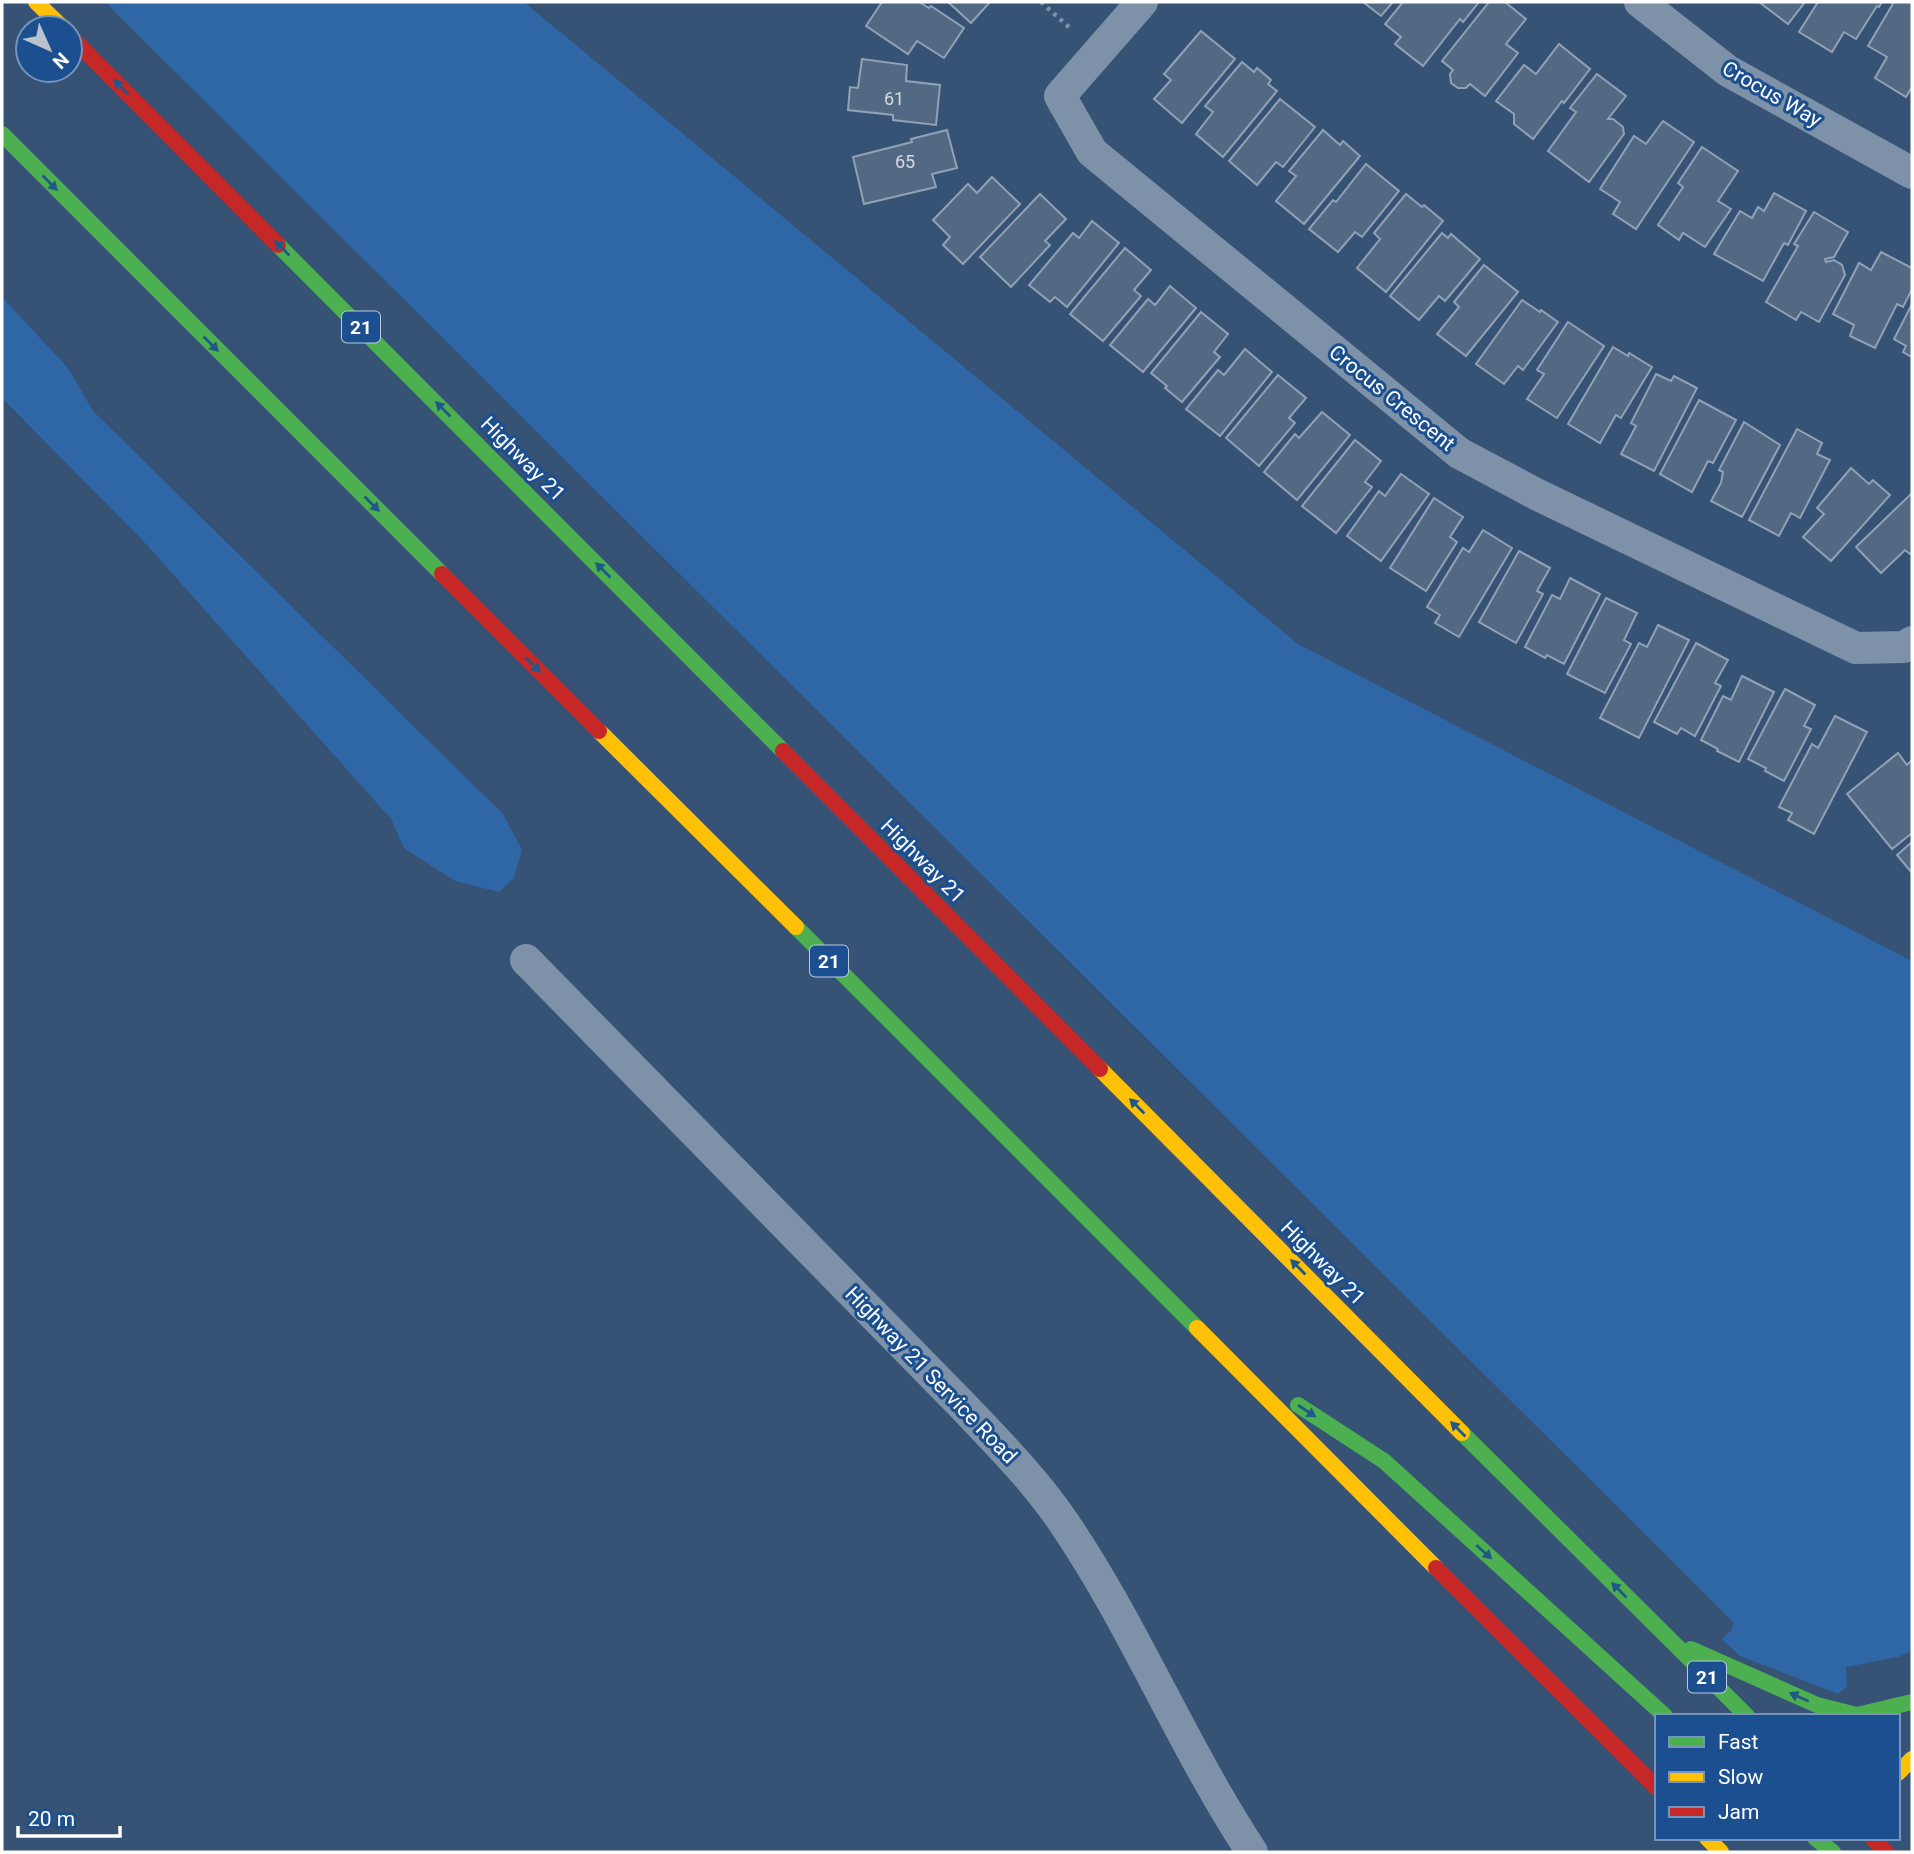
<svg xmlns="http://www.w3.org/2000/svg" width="1914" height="1854" viewBox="0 0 1914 1854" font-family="Roboto,sans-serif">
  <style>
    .green { fill: #2f66a5 }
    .building { fill: #526984; stroke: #92a2b6; stroke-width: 2 }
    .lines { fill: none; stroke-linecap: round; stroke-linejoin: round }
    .path { stroke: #7d92a8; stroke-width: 4.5; stroke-dasharray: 3.5 5; stroke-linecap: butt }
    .street { stroke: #7d92a8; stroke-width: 32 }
    .fast { stroke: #4caf50; stroke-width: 16 }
    .slow { stroke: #ffc107; stroke-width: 16 }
    .jam { stroke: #c62828; stroke-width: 16 }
    .oneway { fill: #205989 }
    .labels { text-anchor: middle; stroke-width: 6; stroke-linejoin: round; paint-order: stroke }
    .number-label { font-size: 18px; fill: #d4dae0 }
    .shield { fill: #1b4f8f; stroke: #bbcadd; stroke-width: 2 }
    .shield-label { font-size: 19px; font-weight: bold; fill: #fff }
    .street-label { font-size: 21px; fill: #fff; stroke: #1b4f8f }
  </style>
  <rect width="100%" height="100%" fill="#365274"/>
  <g class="green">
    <path d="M 105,2 L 524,2 L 1298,644 L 1912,961 L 1912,1651 L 1898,1657 L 1846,1667 L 1847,1686 L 1838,1694 L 1740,1656 L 1722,1639 L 1732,1629 L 1733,1622 Z"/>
    <path d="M 2,297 L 68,368 L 93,411 L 503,814 L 522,850 L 514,878 L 499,892 L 455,881 L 404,848 L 391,819 L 146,544 L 2,398 Z"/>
  </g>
  <g class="building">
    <path d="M 882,2 L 919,2 L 929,8 L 931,6 L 964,28 L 944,58 L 917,41 L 908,54 L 866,26 Z"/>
    <path d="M 948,2 L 990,2 L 971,23 Z"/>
    <path d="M 1363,2 L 1393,2 L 1381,16 Z"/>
    <path d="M 1403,2 L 1479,2 L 1463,22 L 1460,19 L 1423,66 L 1395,44 L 1401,37 L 1385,24 Z"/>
    <path d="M 1489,2 L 1505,2 L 1526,19 L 1506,44 L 1518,53 L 1485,96 L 1470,84 L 1466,88 L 1458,88 L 1451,83 L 1450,74 L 1453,70 L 1442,61 Z"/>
    <path d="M 1759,2 L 1805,2 L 1788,24 Z"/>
    <path d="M 1818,2 L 1882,2 L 1879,7 L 1877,6 L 1856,39 L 1844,32 L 1832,52 L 1799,32 Z"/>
    <path d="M 1894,2 L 1912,2 L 1912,87 L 1906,97 L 1875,78 L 1887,57 L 1868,46 Z"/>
    <path d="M 1201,31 L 1235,59 L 1182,123 L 1154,99 L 1171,80 L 1164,74 Z"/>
    <path d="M 1559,44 L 1590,69 L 1564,103 L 1562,101 L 1533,139 L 1514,124 L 1514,114 L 1496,101 L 1524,65 L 1536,74 Z"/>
    <path d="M 862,59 L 907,65 L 906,81 L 940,85 L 936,125 L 893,120 L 893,115 L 848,110 L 850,87 L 858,88 Z"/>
    <path d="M 1242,62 L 1254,72 L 1257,68 L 1271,80 L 1268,84 L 1277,91 L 1223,157 L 1196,134 L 1213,112 L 1205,106 Z"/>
    <path d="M 1597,74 L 1626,96 L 1608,119 L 1613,119 L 1623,127 L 1624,134 L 1589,182 L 1548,151 L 1576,112 L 1570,108 Z"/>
    <path d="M 1280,99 L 1315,127 L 1283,167 L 1276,162 L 1257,185 L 1229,161 Z"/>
    <path d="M 1663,121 L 1694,142 L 1636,229 L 1613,214 L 1620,202 L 1600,189 L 1634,136 L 1646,144 Z"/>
    <path d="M 947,130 L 957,168 L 932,174 L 936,187 L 864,204 L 853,157 L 912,142 L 911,139 Z"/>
    <path d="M 1323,130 L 1340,145 L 1343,141 L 1360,156 L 1304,224 L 1276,201 L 1296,176 L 1289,171 Z"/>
    <path d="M 1702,147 L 1738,171 L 1718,201 L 1731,209 L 1705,247 L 1683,233 L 1679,240 L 1658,225 L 1683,187 L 1678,183 Z"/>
    <path d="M 1366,164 L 1399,191 L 1362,237 L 1355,232 L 1338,252 L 1309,229 L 1333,200 L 1336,202 Z"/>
    <path d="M 992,177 L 1020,204 L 963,264 L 943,245 L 950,237 L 933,220 L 968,184 L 977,193 Z"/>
    <path d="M 1774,193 L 1806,211 L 1788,245 L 1784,243 L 1763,281 L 1714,254 L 1740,211 L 1752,218 L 1758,207 L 1764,211 Z"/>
    <path d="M 1040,194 L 1066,219 L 1045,241 L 1050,245 L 1011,287 L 980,257 Z"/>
    <path d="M 1406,194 L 1422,207 L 1424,205 L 1443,221 L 1386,292 L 1357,268 L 1380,239 L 1374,233 Z"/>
    <path d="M 1814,212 L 1848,232 L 1834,257 L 1825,259 L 1826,262 L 1834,260 L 1842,265 L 1845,275 L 1819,322 L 1801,312 L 1796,320 L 1766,302 L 1798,246 L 1794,244 Z"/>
    <path d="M 1092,221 L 1119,243 L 1067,307 L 1055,297 L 1050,302 L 1029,285 L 1073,233 L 1079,238 Z"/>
    <path d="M 1442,233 L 1448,238 L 1451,234 L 1480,259 L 1445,301 L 1439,296 L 1419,320 L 1390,296 Z"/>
    <path d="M 1125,248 L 1151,270 L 1134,290 L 1141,296 L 1103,341 L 1070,314 Z"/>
    <path d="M 1881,252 L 1912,268 L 1912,289 L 1903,307 L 1897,304 L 1875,348 L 1850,336 L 1854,325 L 1833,314 L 1859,263 L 1871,270 Z"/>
    <path d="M 1484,265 L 1518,292 L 1466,356 L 1437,334 L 1459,307 L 1454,302 Z"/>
    <path d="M 1170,286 L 1196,308 L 1143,372 L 1110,345 L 1148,299 L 1155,305 Z"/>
    <path d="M 1522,300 L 1540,312 L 1541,310 L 1558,322 L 1523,370 L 1518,366 L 1504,384 L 1476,364 Z"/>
    <path d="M 1912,304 L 1912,357 L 1903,352 L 1906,346 L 1894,339 Z"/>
    <path d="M 1201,312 L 1228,334 L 1214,352 L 1220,357 L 1182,402 L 1165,388 L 1167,386 L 1151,373 Z"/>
    <path d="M 1568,322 L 1604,346 L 1557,418 L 1527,399 L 1544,374 L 1537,370 Z"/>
    <path d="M 1613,347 L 1628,356 L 1629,353 L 1652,367 L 1621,418 L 1616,415 L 1600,443 L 1568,424 Z"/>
    <path d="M 1245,349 L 1272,372 L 1220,436 L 1186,409 L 1218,370 L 1224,375 Z"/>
    <path d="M 1656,374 L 1671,381 L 1674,376 L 1697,388 L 1654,471 L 1621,454 L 1636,426 L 1631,423 Z"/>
    <path d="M 1278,375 L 1306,398 L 1289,418 L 1295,423 L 1259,466 L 1226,438 Z"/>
    <path d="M 1699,400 L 1736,420 L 1713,463 L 1708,461 L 1692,492 L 1660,474 Z"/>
    <path d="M 1322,412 L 1350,435 L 1297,500 L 1264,472 L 1295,434 L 1299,438 Z"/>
    <path d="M 1744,422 L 1780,445 L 1742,517 L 1711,501 L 1721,483 L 1723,472 L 1719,470 Z"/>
    <path d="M 1797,429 L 1822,443 L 1817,454 L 1830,460 L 1800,518 L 1791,513 L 1779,536 L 1749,520 Z"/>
    <path d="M 1355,440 L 1381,461 L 1365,482 L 1372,487 L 1336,533 L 1302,506 Z"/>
    <path d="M 1851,468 L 1869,484 L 1873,480 L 1890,495 L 1831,561 L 1803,537 L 1824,514 L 1817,508 Z"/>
    <path d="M 1401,474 L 1429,494 L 1381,561 L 1347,536 L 1379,491 L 1385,496 Z"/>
    <path d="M 1912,493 L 1912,552 L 1910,554 L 1905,550 L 1881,573 L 1856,547 Z"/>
    <path d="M 1434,498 L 1463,517 L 1450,537 L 1457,542 L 1426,591 L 1390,568 Z"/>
    <path d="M 1483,530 L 1512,548 L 1459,637 L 1435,623 L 1440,615 L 1427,607 L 1463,548 L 1469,552 Z"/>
    <path d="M 1519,551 L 1550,568 L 1537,591 L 1543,594 L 1516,643 L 1479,622 Z"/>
    <path d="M 1570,578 L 1600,594 L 1564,664 L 1547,655 L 1545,658 L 1525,647 L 1552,595 L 1560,599 Z"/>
    <path d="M 1606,598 L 1637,613 L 1624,640 L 1631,644 L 1605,693 L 1567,674 Z"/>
    <path d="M 1658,625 L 1689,640 L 1639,738 L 1600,718 L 1639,643 L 1647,647 Z"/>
    <path d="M 1696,643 L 1728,660 L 1715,683 L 1721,686 L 1695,736 L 1681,728 L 1677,734 L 1654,722 Z"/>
    <path d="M 1742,676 L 1774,692 L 1739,762 L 1717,751 L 1718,749 L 1701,740 L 1723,696 L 1731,700 Z"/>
    <path d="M 1785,689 L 1815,705 L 1804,726 L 1811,729 L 1784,781 L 1765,771 L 1766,768 L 1748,759 Z"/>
    <path d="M 1835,716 L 1867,732 L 1814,834 L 1788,820 L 1792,813 L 1779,807 L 1812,744 L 1818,748 Z"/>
    <path d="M 1898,753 L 1907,765 L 1912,760 L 1912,833 L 1892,849 L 1847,794 Z"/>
    <path d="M 1912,842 L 1912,873 L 1897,855 Z"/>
  </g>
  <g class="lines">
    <path class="path" d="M 1041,2 L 1071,29"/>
    <g class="street">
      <path d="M 1142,2 L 1060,96 L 1092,152 L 1459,453 L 1536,494 L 1856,648 L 1904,647 L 1912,642"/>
      <path d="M 1640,2 L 1728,71 L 1912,173"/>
      <path d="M 526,960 L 964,1407 C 998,1443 1034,1479 1062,1520 C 1134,1625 1182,1746 1252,1852"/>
    </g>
    <g class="fast">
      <path d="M 2,134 L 442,574"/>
      <path d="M 278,245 L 783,751"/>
      <path d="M 796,927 L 1197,1328"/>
      <path d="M 1298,1405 L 1384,1461 L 1665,1716"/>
      <path d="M 1462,1433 L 1747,1716"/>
      <path d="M 1691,1649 L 1817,1705 L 1857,1715 L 1912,1702"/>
      <path d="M 1815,1838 L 1833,1852"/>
    </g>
    <g class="slow">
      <path d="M 36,2 L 63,28"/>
      <path d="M 599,731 L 796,927"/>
      <path d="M 1100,1069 L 1462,1433"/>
      <path d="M 1197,1328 L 1436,1568"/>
      <path d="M 1898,1773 L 1912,1759"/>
      <path d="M 1707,1838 L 1721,1852"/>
    </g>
    <g class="jam">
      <path d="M 70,36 L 278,245"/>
      <path d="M 442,574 L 599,731"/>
      <path d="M 783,751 L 1100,1069"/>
      <path d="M 1436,1568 L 1657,1788"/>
      <path d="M 1872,1838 L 1886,1852"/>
    </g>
  </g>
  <defs><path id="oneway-solid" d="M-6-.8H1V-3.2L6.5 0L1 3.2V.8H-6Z" transform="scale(1.75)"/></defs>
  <g class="oneway">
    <use href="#oneway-solid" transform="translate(121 87) rotate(-135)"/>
    <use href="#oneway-solid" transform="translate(50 183) rotate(45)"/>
    <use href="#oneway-solid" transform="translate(282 248) rotate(-135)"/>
    <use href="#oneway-solid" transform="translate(211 344) rotate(45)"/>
    <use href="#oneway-solid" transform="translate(443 409) rotate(-135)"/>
    <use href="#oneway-solid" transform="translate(372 504) rotate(45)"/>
    <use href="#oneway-solid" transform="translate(603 570) rotate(-135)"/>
    <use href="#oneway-solid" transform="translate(533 665) rotate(45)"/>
    <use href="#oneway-solid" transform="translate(1137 1106) rotate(-135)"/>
    <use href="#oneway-solid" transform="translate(1298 1267) rotate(-135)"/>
    <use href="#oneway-solid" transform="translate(1307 1411) rotate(33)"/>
    <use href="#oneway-solid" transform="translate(1458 1429) rotate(-135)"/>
    <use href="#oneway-solid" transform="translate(1484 1552) rotate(42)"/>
    <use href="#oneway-solid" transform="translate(1619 1590) rotate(-135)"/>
    <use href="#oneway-solid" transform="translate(1799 1697) rotate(-156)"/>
  </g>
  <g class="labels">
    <g class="number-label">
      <text x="894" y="105">61</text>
      <text x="905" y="168">65</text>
    </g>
    <g class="shield">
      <rect x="342" y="311.5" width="38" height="31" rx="5"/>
      <rect x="810" y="945.5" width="38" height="31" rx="5"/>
      <rect x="1688" y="1661.5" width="38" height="31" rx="5"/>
    </g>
    <g class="shield-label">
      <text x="361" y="334">21</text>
      <text x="829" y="968">21</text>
      <text x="1707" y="1684">21</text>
    </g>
    <g class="street-label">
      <text transform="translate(1772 94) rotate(30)" y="7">Crocus Way</text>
      <text transform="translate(1392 398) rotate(39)" y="7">Crocus Crescent</text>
      <text transform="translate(523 459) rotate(45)" y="7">Highway 21</text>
      <text transform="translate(923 861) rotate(45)" y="7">Highway 21</text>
      <text transform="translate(1323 1263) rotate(45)" y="7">Highway 21</text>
      <text transform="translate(931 1375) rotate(46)" y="7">Highway 21 Service Road</text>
    </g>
  </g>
  <rect width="1914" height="1854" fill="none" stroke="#ffffff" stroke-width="7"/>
  <rect x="1655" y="1714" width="245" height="126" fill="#1b4f8f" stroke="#7695bc" stroke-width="2"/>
  <rect x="1669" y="1737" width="35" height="10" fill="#4caf50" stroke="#7695bc" stroke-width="2"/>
  <text x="1718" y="1749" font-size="21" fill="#ffffff">Fast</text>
  <rect x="1669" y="1772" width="35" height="10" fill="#ffc107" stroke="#7695bc" stroke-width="2"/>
  <text x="1718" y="1784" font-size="21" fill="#ffffff">Slow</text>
  <rect x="1669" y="1807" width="35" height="10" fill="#c62828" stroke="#7695bc" stroke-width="2"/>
  <text x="1718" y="1819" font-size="21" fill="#ffffff">Jam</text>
  <g transform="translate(49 49) rotate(135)"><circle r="33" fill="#1b4f8f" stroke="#7695bc" stroke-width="2"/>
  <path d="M0-5L12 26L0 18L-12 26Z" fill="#b9c2ce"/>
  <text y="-10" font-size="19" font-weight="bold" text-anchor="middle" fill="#ffffff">N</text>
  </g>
  <path d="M18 1826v10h102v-10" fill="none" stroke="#ffffff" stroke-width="3.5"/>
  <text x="28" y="1826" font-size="21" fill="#ffffff" stroke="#1b4f8f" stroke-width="5" paint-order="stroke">20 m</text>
</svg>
